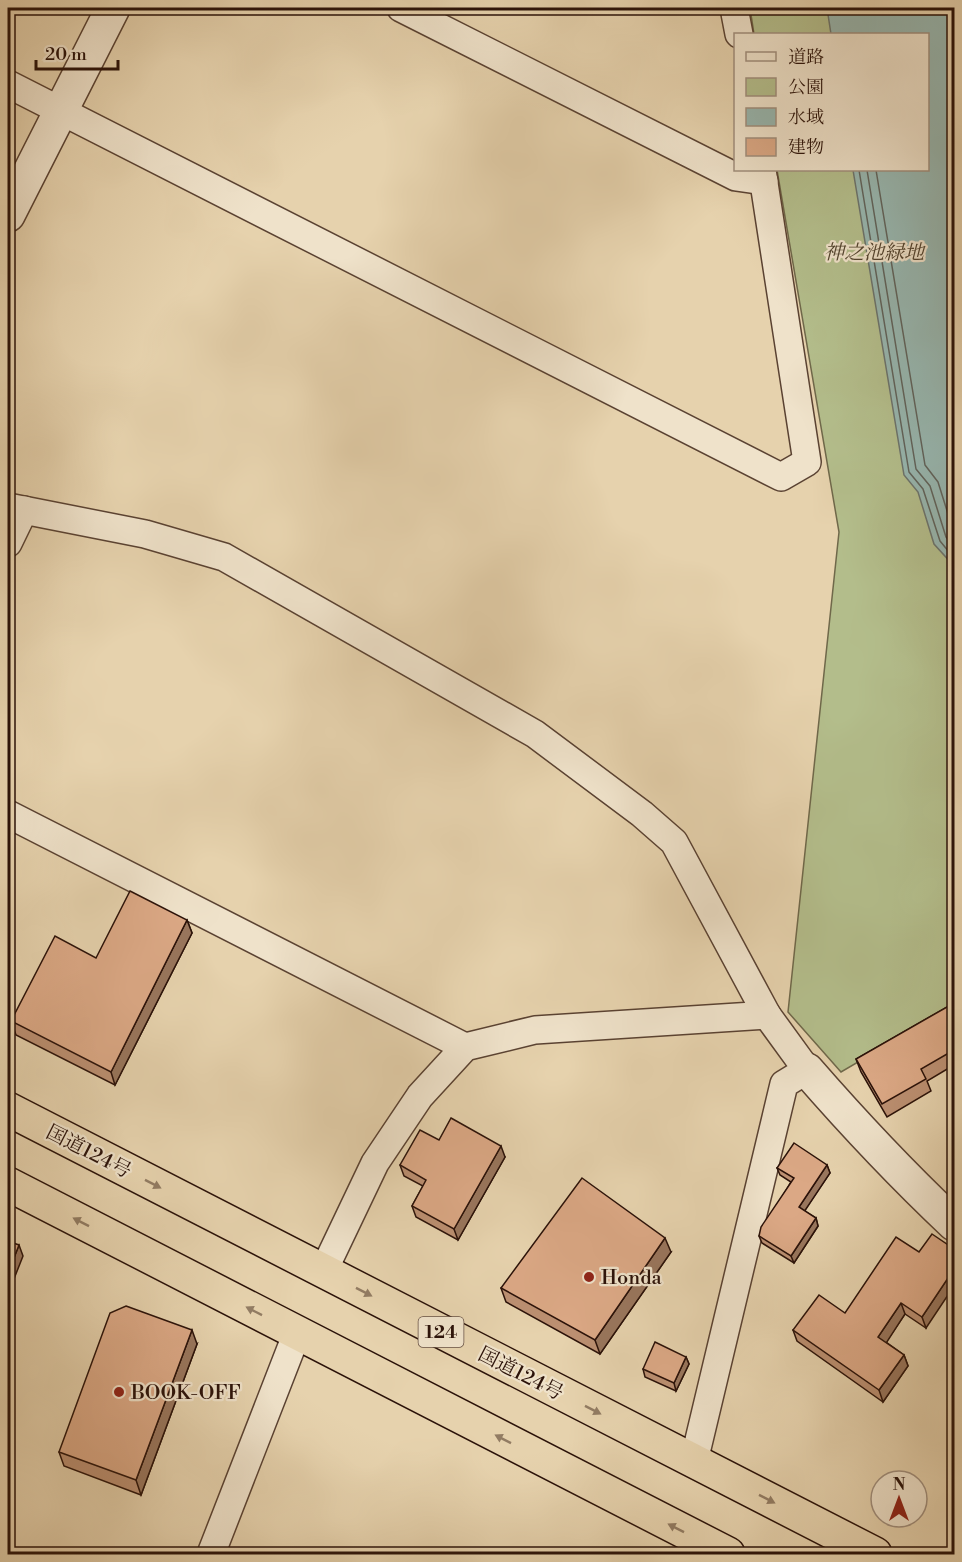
<svg xmlns="http://www.w3.org/2000/svg" width="962" height="1562" viewBox="0 0 962 1562" font-family="'Libre Bodoni','Noto Serif JP',serif">
  <style>
    .green { fill: #b3bd8b; stroke: #6f684a; stroke-width: 1.5 }
    .water { fill: #97b6af; stroke: #6c746d; stroke-width: 1.5 }
    .lines { fill: none; stroke-linecap: round; stroke-linejoin: round }
    .shore { stroke: #61645c; stroke-width: 1.5 }
    .minor-casing { stroke: #5a4232; stroke-width: 30 }
    .tertiary-casing { stroke: #5a4232; stroke-width: 36 }
    .trunk-casing { stroke: #2b1209; stroke-width: 36 }
    .minor { stroke: #efe2ca; stroke-width: 27 }
    .tertiary { stroke: #efe2ca; stroke-width: 33 }
    .trunk { stroke: #e6d2ad; stroke-width: 33 }
    .wall { fill: #bc9072; stroke: #2b1209; stroke-width: 1.5 }
    .shaded-wall { fill: #99765d; stroke: #2b1209; stroke-width: 1.5 }
    .building { fill: #dba885; stroke: #2b1209; stroke-width: 1.5 }
    .oneway { fill: #927c63 }
    .poi-dot { fill: #8f2418; stroke: #efe2ca; stroke-width: 2 }
    .labels { text-anchor: middle; stroke-width: 4.5; stroke-linejoin: round; paint-order: stroke }
    .shield { fill: #efe2ca; stroke: #665043; stroke-width: 1.5 }
    .shield-label { font-size: 18px; font-weight: bold; fill: #2b1209 }
    .park-label { font-size: 20px; font-style: italic; fill: #544530; stroke: #efe2ca }
    .street-label { font-size: 20px; fill: #2b1209; stroke: #efe2ca }
    .poi-label { font-size: 20px; fill: #2b1209; stroke: #efe2ca; text-anchor: start }
  </style>
  <rect width="100%" height="100%" fill="#e6d2ad"/>
  <filter id="stains"><feTurbulence type="fractalNoise" baseFrequency=".00333" numOctaves="4"/><feColorMatrix values="0 0 0 0 .2 0 0 0 0 .09 0 0 0 0 .02 0 0 0 .5 -.17"/></filter>
  <radialGradient id="worn" r=".72"><stop offset=".6" stop-color="#630" stop-opacity="0"/><stop offset="1" stop-color="#630" stop-opacity=".3"/></radialGradient>
  <path class="green" d="M 750,8 L 954,8 L 954,1006 L 841,1072 L 788,1012 L 839,532 L 777,170 L 928,170 L 928,34 L 754,34 Z"/>
  <path class="water" d="M 827,8 L 954,8 L 954,566 L 934,544 L 918,492 L 904,475 L 853,170 L 928,170 L 928,34 L 831,34 Z"/>
  <g class="lines">
    <g class="shore">
      <path d="M 859,170 L 909,472 L 923,489 L 940,541 L 954,558"/>
      <path d="M 867,170 L 916,469 L 930,486 L 946,537 L 954,547"/>
      <path d="M 876,170 L 925,465 L 938,482 L 954,533"/>
    </g>
    <g class="minor-casing">
      <g id="minor">
        <path d="M 401,8 L 736,177 L 764,181"/>
        <path d="M 734,8 L 739,34"/>
        <path d="M 8,84 L 781,477 L 807,462 L 762,170"/>
        <path d="M 8,507 L 145,534 L 224,557 L 535,734 L 642,814 L 674,842 L 767,1015 L 807,1070 L 784,1084 L 694,1461"/>
        <path d="M 8,543 L 24,510"/>
        <path d="M 8,814 L 465,1047"/>
        <path d="M 323,1272 L 375,1163 L 420,1096 L 465,1047 L 535,1030 L 767,1015"/>
        <path d="M 211,1554 L 297,1333"/>
      </g>
    </g>
    <g class="tertiary-casing">
      <g id="tertiary">
        <path d="M 8,215 L 113,8"/>
        <path d="M 807,1070 C 854,1124 902,1175 954,1224"/>
      </g>
    </g>
    <g class="trunk-casing">
      <g id="trunk">
        <path d="M 8,1109 L 875,1554"/>
        <path d="M 8,1184 L 728,1554"/>
      </g>
    </g>
    <use href="#minor" class="minor"/>
    <use href="#tertiary" class="tertiary"/>
    <use href="#trunk" class="trunk"/>
  </g>
  <g class="wall">
    <path d="M 187,920 L 192,933 L 115,1085 L 16,1035 L 11,1021 L 96,958 Z"/>
    <path d="M 954,1003 L 954,1065 L 927,1081 L 931,1091 L 887,1117 L 861,1072 L 856,1059 Z"/>
    <path d="M 439,1140 L 505,1157 L 458,1240 L 416,1217 L 412,1206 L 423,1186 L 404,1176 L 400,1165 Z"/>
    <path d="M 827,1165 L 830,1173 L 804,1211 L 816,1218 L 818,1226 L 794,1263 L 762,1243 L 759,1236 L 791,1182 L 780,1175 L 777,1168 Z"/>
    <path d="M 671,1252 L 600,1354 L 506,1302 L 501,1288 Z"/>
    <path d="M 919,1252 L 926,1328 L 905,1314 L 886,1342 L 904,1355 L 908,1366 L 883,1402 L 797,1341 L 793,1330 L 845,1313 Z"/>
    <path d="M 197,1344 L 141,1495 L 64,1466 L 59,1452 Z"/>
    <path d="M 686,1357 L 689,1364 L 676,1391 L 645,1377 L 643,1369 Z"/>
  </g>
  <g class="shaded-wall">
    <path d="M 187,920 L 192,933 L 115,1085 L 111,1072 Z"/>
    <path d="M 501,1146 L 505,1157 L 458,1240 L 454,1229 Z"/>
    <path d="M 827,1165 L 830,1173 L 802,1215 L 799,1207 Z"/>
    <path d="M 816,1218 L 818,1226 L 794,1263 L 791,1256 Z"/>
    <path d="M 665,1238 L 671,1252 L 600,1354 L 595,1340 Z"/>
    <path d="M 19,1245 L 23,1256 L 8,1294 L 8,1273 Z"/>
    <path d="M 954,1269 L 954,1286 L 926,1328 L 922,1317 Z"/>
    <path d="M 901,1303 L 905,1314 L 883,1348 L 878,1337 Z"/>
    <path d="M 192,1330 L 197,1344 L 141,1495 L 136,1480 Z"/>
    <path d="M 904,1355 L 908,1366 L 883,1402 L 879,1390 Z"/>
    <path d="M 686,1357 L 689,1364 L 676,1391 L 674,1383 Z"/>
  </g>
  <g class="building">
    <path d="M 949,798 L 954,798 L 954,829 L 952,829 Z"/>
    <path d="M 130,891 L 187,920 L 111,1072 L 11,1021 L 55,936 L 96,958 Z"/>
    <path d="M 954,1003 L 954,1050 L 921,1069 L 926,1079 L 882,1104 L 856,1059 Z"/>
    <path d="M 451,1118 L 501,1146 L 454,1229 L 412,1206 L 426,1180 L 400,1165 L 420,1130 L 439,1140 Z"/>
    <path d="M 794,1143 L 827,1165 L 799,1207 L 816,1218 L 791,1256 L 759,1236 L 761,1227 L 794,1178 L 777,1168 Z"/>
    <path d="M 582,1178 L 665,1238 L 595,1340 L 501,1288 Z"/>
    <path d="M 932,1234 L 954,1249 L 954,1269 L 922,1317 L 901,1303 L 878,1337 L 904,1355 L 879,1390 L 793,1330 L 819,1295 L 845,1313 L 896,1237 L 919,1252 Z"/>
    <path d="M 8,1241 L 19,1245 L 8,1273 Z"/>
    <path d="M 126,1306 L 192,1330 L 136,1480 L 59,1452 L 110,1313 Z"/>
    <path d="M 655,1342 L 686,1357 L 674,1383 L 643,1369 Z"/>
  </g>
  <defs><path id="oneway-solid" d="M-6-.8H1V-3.2L6.5 0L1 3.2V.8H-6Z" transform="scale(1.5)"/></defs>
  <g class="oneway">
    <use href="#oneway-solid" transform="translate(153 1184) rotate(27)"/>
    <use href="#oneway-solid" transform="translate(81 1222) rotate(-153)"/>
    <use href="#oneway-solid" transform="translate(364 1292) rotate(27)"/>
    <use href="#oneway-solid" transform="translate(254 1311) rotate(-153)"/>
    <use href="#oneway-solid" transform="translate(593 1410) rotate(27)"/>
    <use href="#oneway-solid" transform="translate(503 1439) rotate(-153)"/>
    <use href="#oneway-solid" transform="translate(767 1499) rotate(27)"/>
    <use href="#oneway-solid" transform="translate(676 1528) rotate(-153)"/>
  </g>
  <g class="poi-dot">
    <circle cx="589" cy="1277" r="6"/>
    <circle cx="119" cy="1392" r="6"/>
  </g>
  <g class="labels">
    <rect class="shield" x="418.5" y="1317" width="45" height="30" rx="4.5"/>
    <g class="shield-label">
      <text x="441" y="1338">124</text>
    </g>
    <g class="park-label">
      <text x="874" y="259">神之池緑地</text>
    </g>
    <g class="street-label">
      <text transform="translate(89 1151) rotate(27)" y="7">国道124号</text>
      <text transform="translate(521 1373) rotate(27)" y="7">国道124号</text>
    </g>
    <g class="poi-label">
      <text x="601" y="1284">Honda</text>
      <text x="131" y="1399">BOOK-OFF</text>
    </g>
  </g>
  <rect width="962" height="1562" fill="none" stroke="#e6d2ad" stroke-width="30"/>
  <rect x="9" y="9" width="944" height="1544" fill="none" stroke="#2b1209" stroke-width="3"/>
  <rect x="15" y="15" width="932" height="1532" fill="none" stroke="#2b1209" stroke-width="1.5"/>
  <rect x="734" y="33" width="195" height="138" fill="#efe2ca" stroke="#a18f7d" stroke-width="1.5"/>
  <rect x="746" y="52" width="30" height="9" fill="#efe2ca" stroke="#a18f7d" stroke-width="1.5"/>
  <text x="788" y="63" font-size="18" fill="#2b1209">道路</text>
  <rect x="746" y="78" width="30" height="18" fill="#b3bd8b" stroke="#a18f7d" stroke-width="1.5"/>
  <text x="788" y="93" font-size="18" fill="#2b1209">公園</text>
  <rect x="746" y="108" width="30" height="18" fill="#97b6af" stroke="#a18f7d" stroke-width="1.5"/>
  <text x="788" y="123" font-size="18" fill="#2b1209">水域</text>
  <rect x="746" y="138" width="30" height="18" fill="#dba885" stroke="#a18f7d" stroke-width="1.5"/>
  <text x="788" y="153" font-size="18" fill="#2b1209">建物</text>
  <g transform="translate(899 1499)"><circle r="28" fill="#efe2ca" stroke="#a18f7d" stroke-width="1.5"/>
  <path d="M0-4.5L10 22L0 15L-10 22Z" fill="#8f2418"/>
  <text y="-9" font-size="16" font-weight="bold" text-anchor="middle" fill="#2b1209">N</text>
  </g>
  <path d="M36 60v9h82v-9" fill="none" stroke="#2b1209" stroke-width="3"/>
  <text x="45" y="60" font-size="18" fill="#2b1209" stroke="#efe2ca" stroke-width="4.5" paint-order="stroke">20 m</text>
  <rect width="100%" height="100%" filter="url(#stains)"/>
  <rect width="100%" height="100%" fill="url(#worn)"/>
</svg>
